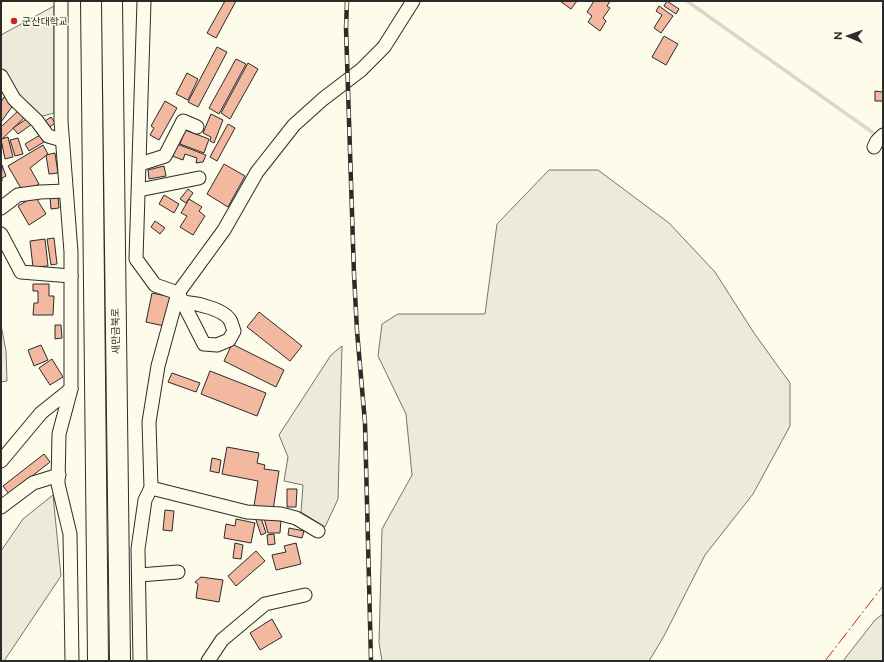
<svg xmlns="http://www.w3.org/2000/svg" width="884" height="662" viewBox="0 0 884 662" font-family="Raleway,'Noto Sans KR',sans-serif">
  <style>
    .green { fill: #ecebdb; stroke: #74746e }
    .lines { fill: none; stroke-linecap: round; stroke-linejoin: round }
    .stream { stroke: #d8d7c9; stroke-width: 3.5 }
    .building { fill: #f2b8a0; stroke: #2b2b2b }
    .minor-casing { stroke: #2b2b2b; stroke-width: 15 }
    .highway-casing { stroke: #2b2b2b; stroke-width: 22 }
    .minor { stroke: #fdfbea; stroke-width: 13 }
    .highway { stroke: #fdfbea; stroke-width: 20 }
    .rail-casing { stroke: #2b2b2b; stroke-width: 4.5 }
    .rail { stroke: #fdfbea; stroke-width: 3; stroke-dasharray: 9; stroke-linecap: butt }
    .power { stroke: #c62828; stroke-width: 1; stroke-dasharray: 14 3 2 3; stroke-linecap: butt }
    .poi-dot { fill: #c62828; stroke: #fdfbea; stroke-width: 1.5 }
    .labels { text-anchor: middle; stroke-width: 3; stroke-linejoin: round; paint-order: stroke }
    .poi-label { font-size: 10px; fill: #2b2b2b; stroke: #fdfbea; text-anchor: start }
    .street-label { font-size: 10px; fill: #2b2b2b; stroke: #fdfbea }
  </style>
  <rect width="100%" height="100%" fill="#fdfbea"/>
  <g class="green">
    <path d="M 54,6 L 54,113 L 39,117 L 1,75 L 1,35 Z"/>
    <path d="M 549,170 L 598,170 L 669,223 L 715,272 L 754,333 L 790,383 L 790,426 L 753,494 L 705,555 L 664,636 L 649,661 L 382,661 L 379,643 L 382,529 L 412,475 L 406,414 L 378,356 L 382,324 L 398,314 L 485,314 L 497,224 Z"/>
    <path d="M 1,325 L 6,351 L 7,381 L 1,382 Z"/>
    <path d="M 342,346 L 338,499 L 325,527 L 301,512 L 303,485 L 284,481 L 288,457 L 279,435 L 331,355 Z"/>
    <path d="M 53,495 L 61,576 L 4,661 L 1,661 L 1,551 L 23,519 Z"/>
    <path d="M 883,614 L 883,661 L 843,661 L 875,620 Z"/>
  </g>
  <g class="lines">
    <path class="stream" d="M 687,1 L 879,137"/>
  </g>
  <g class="building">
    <path d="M 225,1 L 236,1 L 216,38 L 207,33 Z"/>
    <path d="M 560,1 L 577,1 L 571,9 Z"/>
    <path d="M 594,1 L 610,1 L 607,6 L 610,8 L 603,18 L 606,21 L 600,31 L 588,22 L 592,16 L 587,12 Z"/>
    <path d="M 667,1 L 679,9 L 676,14 L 664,6 Z"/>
    <path d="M 659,6 L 673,16 L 661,33 L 654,28 L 662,15 L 656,11 Z"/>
    <path d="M 664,36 L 678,44 L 666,65 L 652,57 Z"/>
    <path d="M 217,47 L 227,52 L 198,107 L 188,102 Z"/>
    <path d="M 236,59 L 246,64 L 219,114 L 209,108 Z"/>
    <path d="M 248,63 L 258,69 L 230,119 L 221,113 Z"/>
    <path d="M 187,73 L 198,79 L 188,100 L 176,94 Z"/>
    <path d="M 875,91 L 883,92 L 883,101 L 875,101 Z"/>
    <path d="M 4,97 L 14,104 L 1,122 L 1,102 Z"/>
    <path d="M 165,101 L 177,108 L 159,140 L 150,135 L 154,128 L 151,126 Z"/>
    <path d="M 20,109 L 26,116 L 1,140 L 1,127 Z"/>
    <path d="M 211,114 L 223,120 L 214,143 L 210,141 L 211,137 L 203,133 Z"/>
    <path d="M 51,117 L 55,123 L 47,129 L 42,123 Z"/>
    <path d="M 28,118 L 32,124 L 18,134 L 13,128 Z"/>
    <path d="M 228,124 L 235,128 L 217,161 L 210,157 Z"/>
    <path d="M 185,130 L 209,139 L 204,153 L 180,144 Z"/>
    <path d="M 40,135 L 44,142 L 29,151 L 25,144 Z"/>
    <path d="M 8,137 L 13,157 L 5,159 L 1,139 Z"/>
    <path d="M 18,138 L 23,154 L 15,156 L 10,140 Z"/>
    <path d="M 177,144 L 206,155 L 203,162 L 196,163 L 197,158 L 185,154 L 183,160 L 172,156 Z"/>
    <path d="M 43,145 L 48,154 L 30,168 L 39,184 L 27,191 L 22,190 L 8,166 Z"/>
    <path d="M 55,153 L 58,173 L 49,174 L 46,155 Z"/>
    <path d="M 224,164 L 245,176 L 228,207 L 207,194 Z"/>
    <path d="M 2,165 L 6,176 L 2,178 L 2,181 L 1,182 Z"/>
    <path d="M 164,166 L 166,176 L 149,179 L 148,170 Z"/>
    <path d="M 188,189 L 193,193 L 186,203 L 180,199 Z"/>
    <path d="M 164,195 L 179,204 L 174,213 L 159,204 Z"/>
    <path d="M 35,196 L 46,214 L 29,225 L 18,206 Z"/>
    <path d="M 58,196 L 59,208 L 51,209 L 50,197 Z"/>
    <path d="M 189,199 L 202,207 L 199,211 L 205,216 L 193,235 L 180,227 L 187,216 L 181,213 Z"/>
    <path d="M 155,221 L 165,228 L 160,234 L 151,227 Z"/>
    <path d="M 54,238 L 57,264 L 51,265 L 47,239 Z"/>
    <path d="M 45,239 L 48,266 L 33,267 L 30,241 Z"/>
    <path d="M 33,284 L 49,284 L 49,296 L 54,296 L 53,315 L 33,315 L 34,303 L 38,303 L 38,291 L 33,291 Z"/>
    <path d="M 152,293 L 171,297 L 164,326 L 146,322 Z"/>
    <path d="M 259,312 L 302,346 L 290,361 L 247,327 Z"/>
    <path d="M 55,325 L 61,325 L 62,338 L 55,339 Z"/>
    <path d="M 232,344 L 284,370 L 276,387 L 224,361 Z"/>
    <path d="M 41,345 L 48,360 L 34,366 L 28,350 Z"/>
    <path d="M 52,359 L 63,377 L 50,385 L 39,368 Z"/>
    <path d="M 210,371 L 266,393 L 257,416 L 201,394 Z"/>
    <path d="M 172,373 L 200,383 L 196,392 L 168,382 Z"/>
    <path d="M 227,447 L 259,453 L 257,463 L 265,465 L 264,469 L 279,471 L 273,510 L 254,506 L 258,481 L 222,474 Z"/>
    <path d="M 44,454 L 50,462 L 9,494 L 3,486 Z"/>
    <path d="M 212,458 L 221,460 L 219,473 L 210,471 Z"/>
    <path d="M 287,489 L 297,489 L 296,507 L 287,507 Z"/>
    <path d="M 165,510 L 174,511 L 172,531 L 163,530 Z"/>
    <path d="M 260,515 L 266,533 L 261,535 L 255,517 Z"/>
    <path d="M 264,518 L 281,519 L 280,533 L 268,533 Z"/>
    <path d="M 236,519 L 255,523 L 251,543 L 224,538 L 226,524 L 235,526 Z"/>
    <path d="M 289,528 L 304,531 L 302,538 L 288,535 Z"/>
    <path d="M 274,534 L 275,544 L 268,545 L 267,535 Z"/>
    <path d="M 235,543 L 243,545 L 241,559 L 233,558 Z"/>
    <path d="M 296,543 L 301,564 L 276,570 L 272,555 L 286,552 L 284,546 Z"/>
    <path d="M 256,551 L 265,561 L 236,586 L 228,576 Z"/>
    <path d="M 201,577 L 223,580 L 219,602 L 196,598 L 198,584 L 195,582 Z"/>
    <path d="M 272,619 L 282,637 L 260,650 L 250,633 Z"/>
  </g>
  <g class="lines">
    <g class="minor-casing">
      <g id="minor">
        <path d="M 61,1 L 61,121 L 71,252 L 71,389 L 59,434 L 58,484 L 70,534 L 72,661"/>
        <path d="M 144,1 L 136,259 L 155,285 L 178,293 L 204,344 L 217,345 L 229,340 L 234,331 C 233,328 232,325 231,322 C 226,309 195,303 183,302"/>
        <path d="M 1,76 L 14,99 L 37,121 L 48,136 L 62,140"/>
        <path d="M 874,147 L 877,141 L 883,135"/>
        <path d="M 140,164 L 165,156 L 183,121 L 197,127"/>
        <path d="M 139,190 L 199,178"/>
        <path d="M 1,208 L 18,195 L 40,192 L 66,191"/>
        <path d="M 1,234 L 21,272 L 71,276"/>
        <path d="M 1,461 L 41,413 L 71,389"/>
        <path d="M 151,488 L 247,512 L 281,514 L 296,518 L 318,531"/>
        <path d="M 1,507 L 33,483 L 59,475"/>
        <path d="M 139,575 L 178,572"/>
        <path d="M 140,661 L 138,549 L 145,500 L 151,488 L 149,422 L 158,366 L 178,293 L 224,230 L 257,172 L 294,125 L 323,99 L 361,70 L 384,47 L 413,1"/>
        <path d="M 208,661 L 222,640 L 265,604 L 305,595"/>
      </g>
    </g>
    <g class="highway-casing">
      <g id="highway">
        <path d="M 91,1 L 98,661"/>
        <path d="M 112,1 L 120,661"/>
      </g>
    </g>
    <use href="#minor" class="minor"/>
    <use href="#highway" class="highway"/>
    <g class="rail-casing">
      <path id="rail" d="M 347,1 L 346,28 L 354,274 L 357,331 L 365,423 L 371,661"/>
    </g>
    <use href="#rail" class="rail"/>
    <path class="power" d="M 825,661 L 883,586"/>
  </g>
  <circle class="poi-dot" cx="14" cy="21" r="4"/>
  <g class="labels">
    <g class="poi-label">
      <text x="22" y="25">군산대학교</text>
    </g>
    <g class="street-label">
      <text transform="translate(115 331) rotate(-91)" y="4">새만금북로</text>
    </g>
  </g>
  <rect width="884" height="662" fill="none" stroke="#2b2b2b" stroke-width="4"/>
  <g transform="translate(848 36) rotate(272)" stroke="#fdfbea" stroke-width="3" paint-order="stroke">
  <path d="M0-3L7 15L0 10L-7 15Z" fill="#2b2b2b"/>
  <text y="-6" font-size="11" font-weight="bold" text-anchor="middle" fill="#2b2b2b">N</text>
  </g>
</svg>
